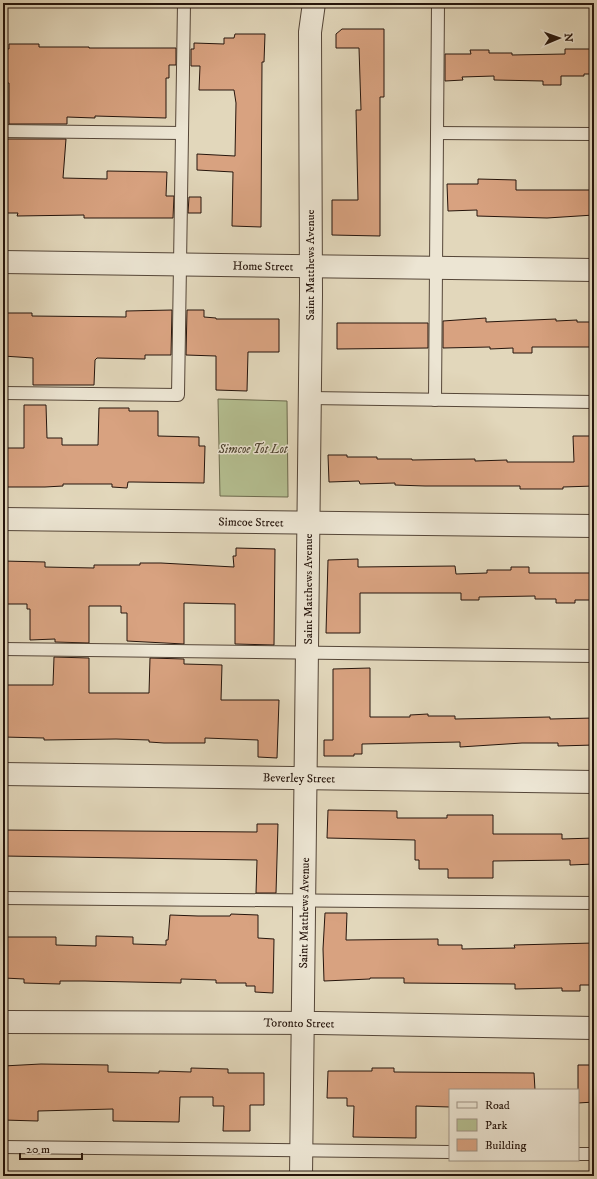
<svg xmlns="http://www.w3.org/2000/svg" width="597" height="1179" viewBox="0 0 597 1179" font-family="'IM FELL DW Pica',serif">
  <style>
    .green { fill: #b4be90; stroke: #6d6a4e }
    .building { fill: #d8a280; stroke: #26150c }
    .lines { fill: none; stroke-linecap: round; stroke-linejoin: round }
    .service-casing { stroke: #554638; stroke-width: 14 }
    .minor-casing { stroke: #554638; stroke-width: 24 }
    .tertiary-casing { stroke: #554638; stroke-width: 24 }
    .service { stroke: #ece5d3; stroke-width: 12 }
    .minor { stroke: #ece5d3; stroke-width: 22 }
    .tertiary { stroke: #ece5d3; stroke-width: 22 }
    .labels { text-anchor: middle; stroke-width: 3; stroke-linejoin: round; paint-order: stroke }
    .street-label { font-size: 12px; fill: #26150c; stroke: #ece5d3 }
    .park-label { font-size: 12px; font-style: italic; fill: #514834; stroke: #ece5d3 }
  </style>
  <rect width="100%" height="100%" fill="#e2d7bb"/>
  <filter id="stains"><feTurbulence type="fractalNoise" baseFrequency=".005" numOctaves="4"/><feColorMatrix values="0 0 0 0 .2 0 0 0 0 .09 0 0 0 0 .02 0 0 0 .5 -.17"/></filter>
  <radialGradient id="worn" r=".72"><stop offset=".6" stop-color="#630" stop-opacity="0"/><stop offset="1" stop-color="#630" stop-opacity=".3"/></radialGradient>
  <path class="green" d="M 218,399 L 287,401 L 288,497 L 220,496 Z"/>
  <g class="building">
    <path d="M 342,29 L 384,29 L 384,97 L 380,97 L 380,236 L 332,235 L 332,200 L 358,200 L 356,110 L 361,110 L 359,48 L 336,48 L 336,34 Z"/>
    <path d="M 235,34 L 265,34 L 264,62 L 262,62 L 261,227 L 232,226 L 233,172 L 197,170 L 197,154 L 235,156 L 236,103 L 234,90 L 199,90 L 200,66 L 191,66 L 191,49 L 194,49 L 194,43 L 224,44 L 224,38 L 234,38 Z"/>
    <path d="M 9,44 L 39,44 L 39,47 L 89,47 L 89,48 L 176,48 L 176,65 L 169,65 L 169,78 L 166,78 L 166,118 L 95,116 L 95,118 L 67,117 L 67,124 L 9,124 L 9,83 L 3,83 L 3,48 L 9,49 Z"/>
    <path d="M 565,49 L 594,49 L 594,74 L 584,74 L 584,76 L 561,76 L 561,85 L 543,85 L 543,81 L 494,80 L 494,76 L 462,77 L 463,80 L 445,81 L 445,54 L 471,54 L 470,50 L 489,50 L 489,53 L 512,53 L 512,55 L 565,54 Z"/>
    <path d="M 9,139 L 66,139 L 63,178 L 107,179 L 107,171 L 167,172 L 166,196 L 174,196 L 173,218 L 84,218 L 84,215 L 17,216 L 18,213 L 3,213 L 3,140 Z"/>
    <path d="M 478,179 L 516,180 L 516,190 L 594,190 L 594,215 L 547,218 L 477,216 L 477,210 L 448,211 L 447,184 L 478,184 Z"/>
    <path d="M 189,197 L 201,197 L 201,213 L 188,213 Z"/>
    <path d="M 172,310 L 171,355 L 145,355 L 145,359 L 97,358 L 95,360 L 94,385 L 33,385 L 33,358 L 3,356 L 3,313 L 32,313 L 32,316 L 126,317 L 126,311 Z"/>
    <path d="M 187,310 L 204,310 L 204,317 L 216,318 L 216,319 L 279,319 L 279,352 L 248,352 L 247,391 L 216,390 L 216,356 L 186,355 Z"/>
    <path d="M 486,318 L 486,322 L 556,319 L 556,321 L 577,320 L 577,322 L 594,322 L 594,347 L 532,347 L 532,353 L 513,353 L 513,348 L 490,349 L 490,347 L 443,348 L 443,321 Z"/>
    <path d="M 337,323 L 428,323 L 428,348 L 337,349 Z"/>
    <path d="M 24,405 L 46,405 L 47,438 L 62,438 L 62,445 L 98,445 L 99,408 L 129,408 L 129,411 L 158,411 L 158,436 L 199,437 L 199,446 L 205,446 L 204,483 L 133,482 L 128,482 L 127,488 L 112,487 L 112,484 L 63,484 L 63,486 L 45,487 L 4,487 L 4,448 L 24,448 Z"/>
    <path d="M 573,436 L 594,436 L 594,486 L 563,487 L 563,489 L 520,489 L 520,486 L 425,486 L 395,485 L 395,483 L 360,484 L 359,481 L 329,482 L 328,455 L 347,455 L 347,457 L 377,457 L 377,459 L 412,459 L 412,460 L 475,459 L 475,461 L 507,460 L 507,462 L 574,462 Z"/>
    <path d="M 236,548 L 275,549 L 274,645 L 235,644 L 235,604 L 184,603 L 184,644 L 127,641 L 127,613 L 121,613 L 121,606 L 89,606 L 89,643 L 55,642 L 55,639 L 30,640 L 30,609 L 27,609 L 27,604 L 3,604 L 3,561 L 45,562 L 45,567 L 94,568 L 94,565 L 140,565 L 140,563 L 161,563 L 234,567 L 233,556 L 236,556 Z"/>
    <path d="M 358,559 L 358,567 L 455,566 L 456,574 L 487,573 L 487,570 L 511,570 L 511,567 L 529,567 L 529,573 L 594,573 L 594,600 L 575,600 L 575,603 L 556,603 L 556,599 L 535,599 L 535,596 L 479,597 L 479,600 L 461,600 L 461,593 L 360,593 L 360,633 L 326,633 L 328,560 Z"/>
    <path d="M 54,657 L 89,658 L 89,693 L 149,693 L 150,658 L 184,659 L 184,664 L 222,665 L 221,700 L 279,700 L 277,758 L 258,757 L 258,740 L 205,738 L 205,743 L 164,743 L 149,742 L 149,740 L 116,739 L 44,740 L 44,738 L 3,737 L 3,685 L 53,685 Z"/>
    <path d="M 370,668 L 370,717 L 410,717 L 410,715 L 428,714 L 428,716 L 455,716 L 455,719 L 550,717 L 550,719 L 594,718 L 594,745 L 558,746 L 558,743 L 522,743 L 460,747 L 460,742 L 362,744 L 362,754 L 354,754 L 354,756 L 324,756 L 324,740 L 333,740 L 333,669 Z"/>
    <path d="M 328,810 L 397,811 L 397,818 L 447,818 L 447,815 L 493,815 L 493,834 L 562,834 L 562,839 L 594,838 L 594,864 L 570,865 L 570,860 L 493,861 L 493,878 L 448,878 L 448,869 L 419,869 L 419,860 L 415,860 L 415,840 L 327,838 Z"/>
    <path d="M 257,824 L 278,824 L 276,893 L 256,893 L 257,860 L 3,856 L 3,830 L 257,832 Z"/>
    <path d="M 325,913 L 347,913 L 346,940 L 438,939 L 438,945 L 462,945 L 462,949 L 515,948 L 514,945 L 594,943 L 594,985 L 580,985 L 580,991 L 562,991 L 562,988 L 515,989 L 515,984 L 404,983 L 404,978 L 370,978 L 370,979 L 324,981 L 323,949 Z"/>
    <path d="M 231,914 L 258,915 L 258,938 L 274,939 L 273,993 L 255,992 L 255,986 L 246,986 L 246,983 L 216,983 L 216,980 L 181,979 L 181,983 L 85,981 L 60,981 L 60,984 L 24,983 L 24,979 L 4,978 L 4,937 L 56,937 L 56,945 L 96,946 L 96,936 L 133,937 L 133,944 L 166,945 L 166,940 L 168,940 L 170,915 L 198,916 L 230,916 Z"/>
    <path d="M 41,1064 L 108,1065 L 108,1072 L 159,1073 L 159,1071 L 191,1072 L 191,1068 L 228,1069 L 228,1073 L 264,1073 L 264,1105 L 250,1105 L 250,1131 L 223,1131 L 224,1106 L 213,1106 L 213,1097 L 180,1097 L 179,1122 L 113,1121 L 113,1109 L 38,1111 L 38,1121 L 3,1120 L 3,1066 Z"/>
    <path d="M 578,1065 L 594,1065 L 594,1102 L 578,1103 Z"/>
    <path d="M 372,1068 L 394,1068 L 394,1072 L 534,1073 L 535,1090 L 450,1090 L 450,1107 L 416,1106 L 416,1138 L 353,1137 L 354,1106 L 347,1106 L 347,1098 L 327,1098 L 328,1071 L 372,1071 Z"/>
  </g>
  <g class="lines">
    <g class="service-casing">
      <g id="service">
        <path d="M 3,131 L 182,133"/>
        <path d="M 437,133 L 594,134"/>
        <path d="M 3,393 L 178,395 L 184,3"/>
        <path d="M 309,398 L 594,402"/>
        <path d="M 435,400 L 438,3"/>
        <path d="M 3,649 L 594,656"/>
        <path d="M 3,898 L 594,903"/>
        <path d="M 3,1147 L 450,1152"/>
        <path d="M 578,1154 L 594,1154"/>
      </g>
    </g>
    <g class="minor-casing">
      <g id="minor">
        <path d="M 3,262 L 594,270"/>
        <path d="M 3,519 L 594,526"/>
        <path d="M 3,774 L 594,782"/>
        <path d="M 3,1022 L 318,1023 L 594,1028"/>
      </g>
    </g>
    <g class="tertiary-casing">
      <path id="tertiary" d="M 301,1176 L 311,295 L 310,32 L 314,3"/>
    </g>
    <use href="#service" class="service"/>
    <use href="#minor" class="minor"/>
    <use href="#tertiary" class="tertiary"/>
  </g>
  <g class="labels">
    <g class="street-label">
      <text transform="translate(310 265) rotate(-90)" y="4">Saint Matthews Avenue</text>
      <text transform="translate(263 266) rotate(1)" y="4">Home Street</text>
      <text transform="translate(251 522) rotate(1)" y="4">Simcoe Street</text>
      <text transform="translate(308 589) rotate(-90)" y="4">Saint Matthews Avenue</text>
      <text transform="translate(299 778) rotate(1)" y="4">Beverley Street</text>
      <text transform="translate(304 913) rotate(-89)" y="4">Saint Matthews Avenue</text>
      <text transform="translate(299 1023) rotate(1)" y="4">Toronto Street</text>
    </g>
    <g class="park-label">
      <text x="253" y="453">Simcoe Tot Lot</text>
    </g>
  </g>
  <rect width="597" height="1179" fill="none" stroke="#e2d7bb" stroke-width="16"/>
  <rect x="4" y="4" width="589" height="1171" fill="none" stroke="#26150c" stroke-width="2"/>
  <rect x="8" y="8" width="581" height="1163" fill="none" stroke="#26150c"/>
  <rect x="449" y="1089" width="130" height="72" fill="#ece5d3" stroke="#9d9283"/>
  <rect x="457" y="1102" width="20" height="6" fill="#ece5d3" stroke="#9d9283"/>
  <text x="485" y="1109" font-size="12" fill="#26150c">Road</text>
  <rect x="457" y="1119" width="20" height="12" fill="#b4be90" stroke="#9d9283"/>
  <text x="485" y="1129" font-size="12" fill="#26150c">Park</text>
  <rect x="457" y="1139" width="20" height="12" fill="#d8a280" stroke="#9d9283"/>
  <text x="485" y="1149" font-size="12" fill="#26150c">Building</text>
  <g transform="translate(559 38) rotate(88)" stroke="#ece5d3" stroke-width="3" paint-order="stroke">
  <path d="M0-3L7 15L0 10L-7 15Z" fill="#26150c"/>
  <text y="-6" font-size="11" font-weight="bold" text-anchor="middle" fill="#26150c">N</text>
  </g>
  <path d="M20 1153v6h62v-6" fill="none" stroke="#26150c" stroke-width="2"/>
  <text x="26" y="1153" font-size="12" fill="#26150c" stroke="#ece5d3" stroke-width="3" paint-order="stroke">20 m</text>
  <rect width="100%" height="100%" filter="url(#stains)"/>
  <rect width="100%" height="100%" fill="url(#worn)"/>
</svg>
